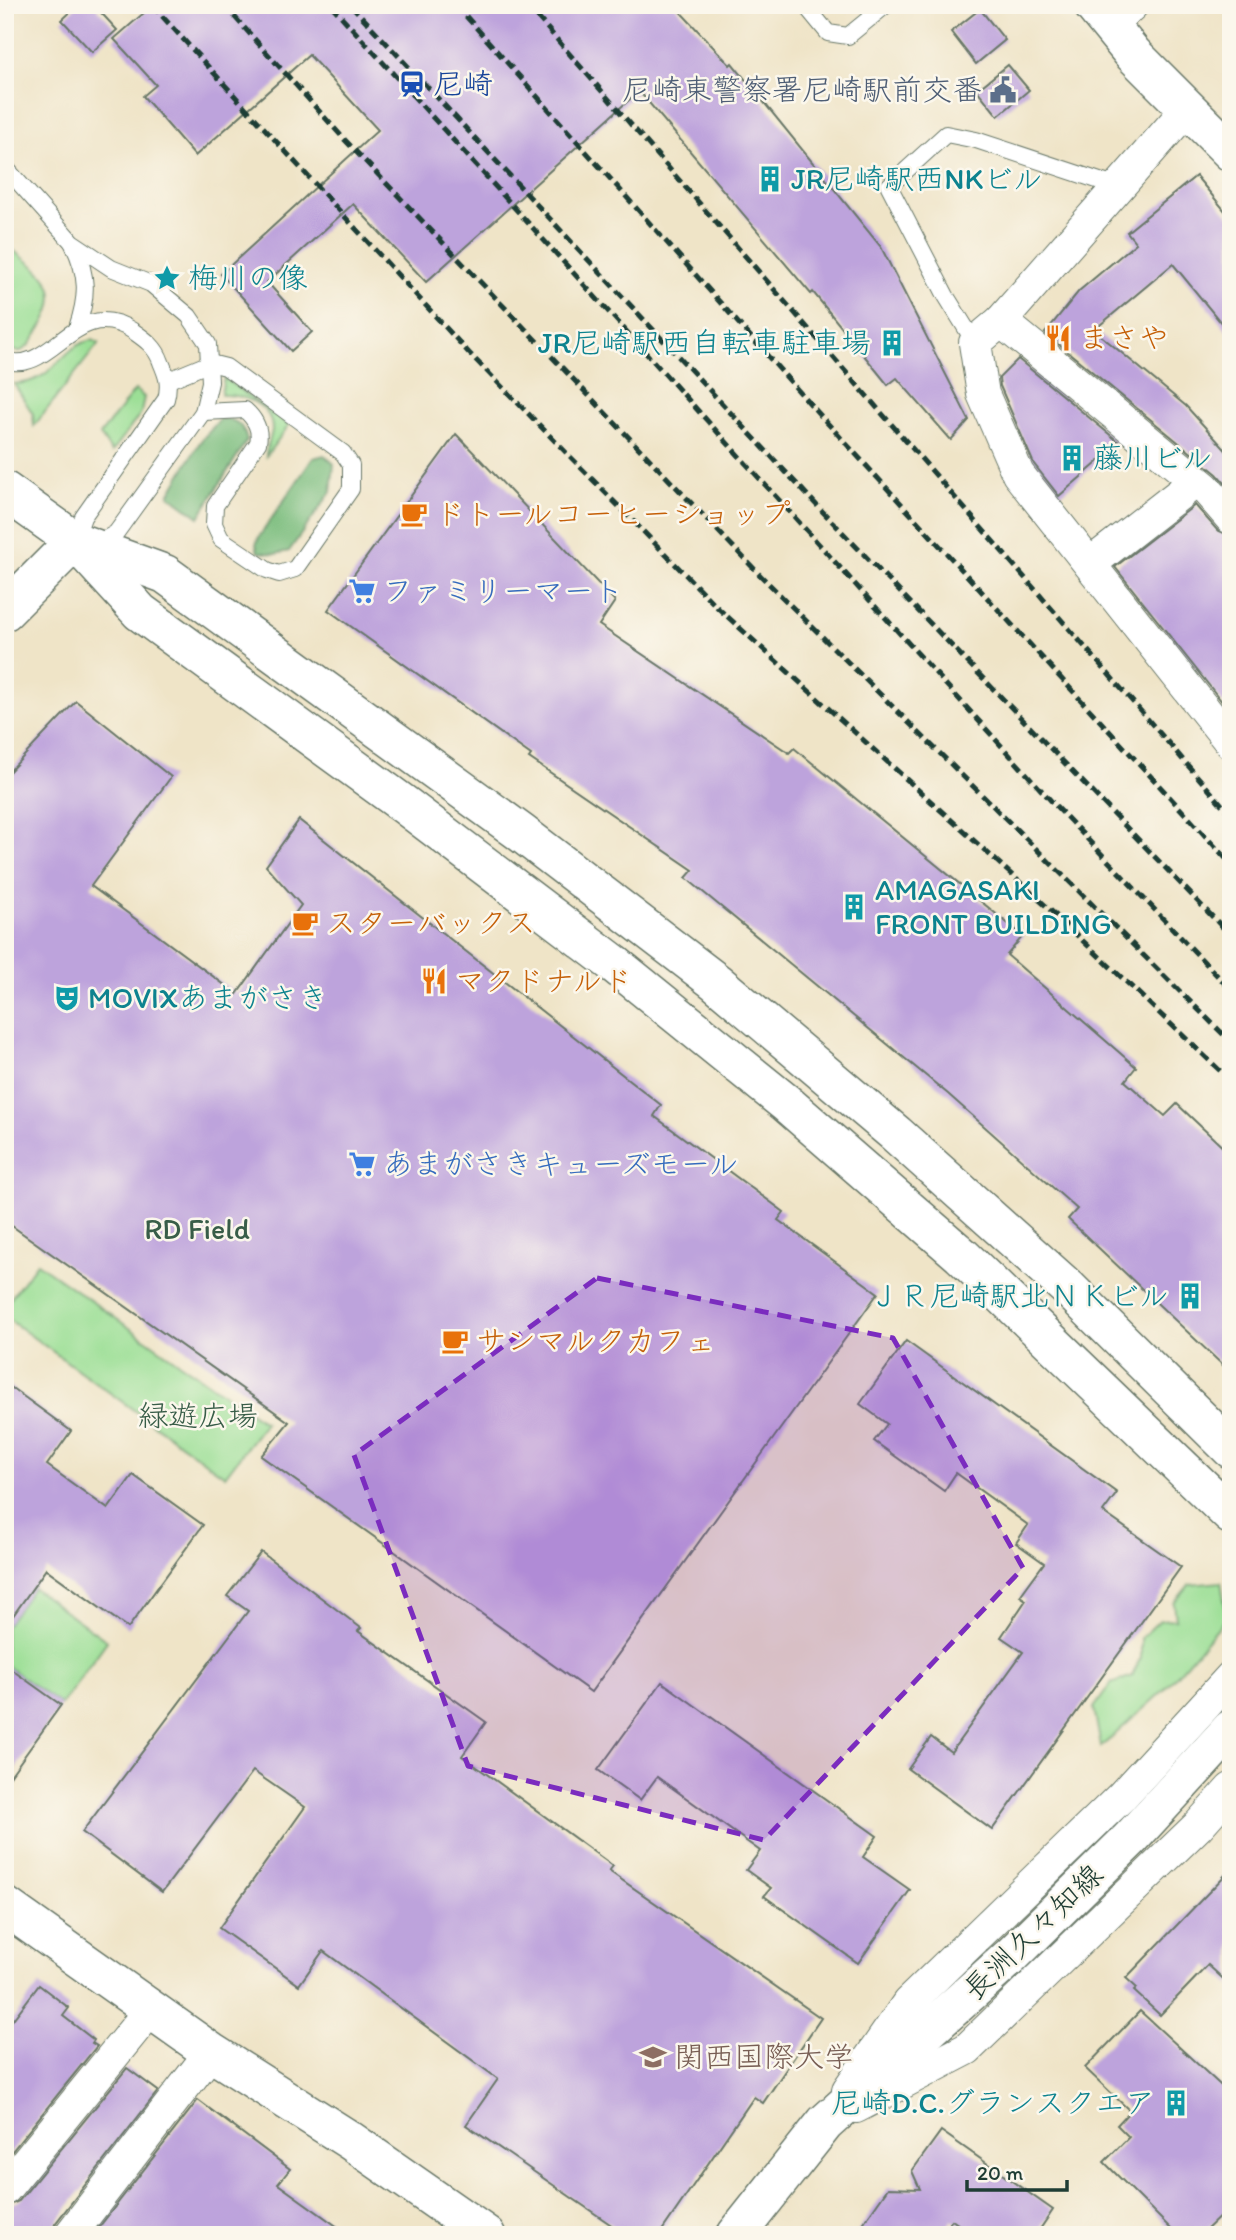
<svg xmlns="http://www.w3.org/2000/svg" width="1236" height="2240" viewBox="0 0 1236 2240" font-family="Itim,'Klee One',sans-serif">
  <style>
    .green { fill: #9cdf96; stroke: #5e8e65; stroke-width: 2 }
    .forest { fill: #7dbe7f; stroke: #4e7e5a; stroke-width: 2 }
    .building { fill: #bda3dc }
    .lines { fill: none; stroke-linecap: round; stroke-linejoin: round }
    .service-casing { stroke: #687767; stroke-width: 18 }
    .minor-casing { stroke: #687767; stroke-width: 34 }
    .tertiary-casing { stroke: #687767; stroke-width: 41 }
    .service { stroke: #fff; stroke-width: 16 }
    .minor { stroke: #fff; stroke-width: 32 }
    .tertiary { stroke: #fff; stroke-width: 38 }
    .rail { stroke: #1f3d34; stroke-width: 5; stroke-dasharray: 10 5; stroke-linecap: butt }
    .marked { fill: #7b2cbf; fill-opacity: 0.2; stroke: #7b2cbf; stroke-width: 5; stroke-dasharray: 14 9; stroke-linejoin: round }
    .labels { text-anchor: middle; stroke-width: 5; stroke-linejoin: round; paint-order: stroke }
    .transit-label { font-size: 30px; fill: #164399; stroke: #fbf7ec; text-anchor: start }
    .service-label { font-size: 30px; fill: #4e5e75; stroke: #fbf7ec; text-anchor: end }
    .culture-label { font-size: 30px; fill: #0d838f; stroke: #fbf7ec; text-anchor: start }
    .food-label { font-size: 30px; fill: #c56008; stroke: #fbf7ec; text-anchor: start }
    .shop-label { font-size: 30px; fill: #366cbe; stroke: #fbf7ec; text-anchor: start }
    .park-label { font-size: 30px; fill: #385d48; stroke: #fbf7ec }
    .street-label { font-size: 30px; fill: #1f3d34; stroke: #fbf7ec }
    .education-label { font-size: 30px; fill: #785e54; stroke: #fbf7ec; text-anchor: start }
  </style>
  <rect width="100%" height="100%" fill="#fbf7ec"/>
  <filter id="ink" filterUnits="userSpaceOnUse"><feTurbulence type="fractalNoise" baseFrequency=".0143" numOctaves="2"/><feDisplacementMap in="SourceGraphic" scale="14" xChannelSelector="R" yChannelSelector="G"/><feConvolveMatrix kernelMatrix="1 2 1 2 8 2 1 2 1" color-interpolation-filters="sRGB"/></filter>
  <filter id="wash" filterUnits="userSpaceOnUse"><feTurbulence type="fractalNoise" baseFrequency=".00686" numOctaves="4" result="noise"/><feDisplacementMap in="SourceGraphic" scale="28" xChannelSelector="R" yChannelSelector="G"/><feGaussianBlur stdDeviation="1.57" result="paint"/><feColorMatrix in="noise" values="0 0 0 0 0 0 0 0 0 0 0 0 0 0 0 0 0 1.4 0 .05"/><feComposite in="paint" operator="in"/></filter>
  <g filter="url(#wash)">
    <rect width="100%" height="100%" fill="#efe4c7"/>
    <g class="green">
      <path d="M 5,244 C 39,271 70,284 40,329 C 34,338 29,349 18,352 L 5,347 Z"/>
      <path d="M 92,340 L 99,343 L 34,426 L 33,414 L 14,384 C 57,382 60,346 92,340 Z"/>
      <path d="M 224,378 L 289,425 L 266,456 C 265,450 271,439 272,430 C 272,404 243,394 221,395 Z"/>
      <path d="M 135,390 L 144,397 L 141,413 L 112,452 L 100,435 Z"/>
      <path d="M 37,1263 L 265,1423 L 225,1476 L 5,1317 L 5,1306 Z"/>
      <path d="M 1221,1582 L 1227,1617 L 1164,1690 L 1101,1747 L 1094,1708 L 1111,1684 L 1132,1676 L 1141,1658 L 1141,1638 L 1160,1620 L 1176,1619 L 1174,1603 L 1189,1585 Z"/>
      <path d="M 33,1588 L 107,1641 L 61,1705 L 5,1665 L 5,1627 Z"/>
    </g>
    <g class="forest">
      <path d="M 220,419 C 236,418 243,425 247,440 L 199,517 L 169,495 L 200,442 Z"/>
      <path d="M 324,455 L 334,464 L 331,492 L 289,551 L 275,554 L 258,552 L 256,544 L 259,537 L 313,458 Z"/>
    </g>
    <g id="blocks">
      <g class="building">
        <path d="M 78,5 L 94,5 L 117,30 L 92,52 L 62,20 Z"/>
        <path d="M 153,5 L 674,5 L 730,65 L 732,63 L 881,247 L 969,420 L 951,440 L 897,378 L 888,385 L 813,292 L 811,294 L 639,91 L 426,282 L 353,204 L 267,282 L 312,332 L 291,351 L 221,274 L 378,130 L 309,55 L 195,156 L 143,96 L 156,85 L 114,39 Z"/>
        <path d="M 980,9 L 1005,40 L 976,64 L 951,32 Z"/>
        <path d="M 1008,65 L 1029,90 L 998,116 L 977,90 Z"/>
        <path d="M 1196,176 L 1231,218 L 1231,335 L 1173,264 L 1094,330 L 1186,406 L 1231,456 L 1231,490 L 1217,474 L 1045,333 L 1079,291 L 1136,243 L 1127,232 Z"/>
        <path d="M 1018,359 L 1120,443 L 1059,496 L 1034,464 L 1000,386 L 999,378 Z"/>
        <path d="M 456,434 L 615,601 L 599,625 L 789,753 L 794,748 L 1023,936 L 1007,955 L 1136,1067 L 1125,1081 L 1165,1116 L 1177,1104 L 1231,1155 L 1231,1373 L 1068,1219 L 1077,1209 L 948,1094 L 686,878 L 693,870 L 529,758 L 531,755 L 328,610 Z"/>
        <path d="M 1195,505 L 1217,530 L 1231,536 L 1231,713 L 1115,567 Z"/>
        <path d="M 76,701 L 171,777 L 91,886 L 237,994 L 301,905 L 266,866 L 299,820 L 661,1105 L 654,1116 L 784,1212 L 778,1220 L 878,1293 L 591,1692 L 261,1456 L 289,1422 L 5,1221 L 5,776 Z"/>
        <path d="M 906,1341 L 1117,1493 L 1103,1512 L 1181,1567 L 992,1830 L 908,1769 L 931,1737 L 951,1752 L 1023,1652 L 1001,1637 L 1026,1600 L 1020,1596 L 1044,1563 L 1016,1543 L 1028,1525 L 956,1473 L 944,1491 L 874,1441 L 887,1424 L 860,1404 Z"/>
        <path d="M 5,1383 L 71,1431 L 47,1465 L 108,1509 L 133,1475 L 203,1525 L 128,1628 L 46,1569 L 5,1627 Z"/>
        <path d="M 261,1552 L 361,1628 L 358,1631 L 486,1722 L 462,1756 L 613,1866 L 609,1871 L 821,2018 L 763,2103 L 754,2097 L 659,2235 L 626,2235 L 466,2125 L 498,2079 L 323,1951 L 299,1985 L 219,1928 L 305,1807 L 253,1771 L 162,1892 L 82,1832 L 248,1611 L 227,1596 Z"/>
        <path d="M 5,1665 L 61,1705 L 5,1783 Z"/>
        <path d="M 662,1682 L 877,1836 L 863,1857 L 910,1890 L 858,1963 L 764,1896 L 771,1888 L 746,1870 L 760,1851 L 657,1777 L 640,1800 L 598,1770 Z"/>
        <path d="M 1231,1869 L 1231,1986 L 1208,1965 L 1160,2015 L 1134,1991 L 1137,1988 L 1126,1978 Z"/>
        <path d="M 39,1985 L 69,2008 L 63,2016 L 94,2040 L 92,2043 L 97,2046 L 5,2160 L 5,2030 Z"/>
        <path d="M 1140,2011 L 1231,2095 L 1231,2206 L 1201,2235 L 1177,2235 L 1104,2162 L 1129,2137 L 1117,2125 L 1130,2111 L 1085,2068 Z"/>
        <path d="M 127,2068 L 158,2091 L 55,2224 L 52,2235 L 5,2235 L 5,2207 L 19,2201 Z"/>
        <path d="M 198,2100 L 290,2169 L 278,2184 L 349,2235 L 93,2235 Z"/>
        <path d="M 941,2131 L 1053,2210 L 1036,2235 L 973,2235 L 952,2220 L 941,2235 L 855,2235 L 888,2188 L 920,2189 L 912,2171 Z"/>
      </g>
    </g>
  </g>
  <g filter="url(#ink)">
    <use href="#blocks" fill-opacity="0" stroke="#687767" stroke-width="2"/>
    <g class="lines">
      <g class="service-casing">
        <g id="service">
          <path d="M 805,5 L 828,33 L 848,36 L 886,5"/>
          <path d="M 5,167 L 72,242 L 111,268 L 151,284 L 189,316 L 208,344 L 210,382 L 203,412 L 116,533 L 102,541 L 96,541"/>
          <path d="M 73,244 C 88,275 88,296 77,328"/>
          <path d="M 975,343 L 946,296 L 889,186 L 946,134 L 976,140 L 1121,188"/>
          <path d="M 5,360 C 52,377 75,293 133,331 C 146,340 156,347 161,362 C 167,376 170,384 166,399 L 83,517 L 75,540"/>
          <path d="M 169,380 L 210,363 L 226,367 L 343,453 L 351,465 L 351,489 L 295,569 L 279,574 L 267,570 L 221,539 L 214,524 L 215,506 L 258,443 C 261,429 255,419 245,410 L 203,412"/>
        </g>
      </g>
      <g class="minor-casing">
        <g id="minor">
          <path d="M 1110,25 L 1132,5"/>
          <path d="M 1187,109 L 1001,321 L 975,343 L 983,394 L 1018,474 L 1231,743"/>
          <path d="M 1001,321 L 1205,488 L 1231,518"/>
          <path d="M 1090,564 L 1195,482"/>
          <path d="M 848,2090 L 908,2003 L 1121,1797 L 1231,1677"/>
          <path d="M 856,2107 L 967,2049 L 1198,1826 L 1231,1789"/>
          <path d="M 5,2189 L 151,2009"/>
          <path d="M 70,2235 L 211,2052"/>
        </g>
      </g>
      <g class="tertiary-casing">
        <g id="tertiary">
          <path d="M 1093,5 L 1133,54 L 1231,152"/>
          <path d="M 5,491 L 75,541 L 140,612 L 406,806 L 613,963 L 786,1103 L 961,1255 L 1231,1515"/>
          <path d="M 80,543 L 165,574 L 520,832 L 716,982 L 896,1134 L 1069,1289 L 1231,1449"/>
          <path d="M 5,611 L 75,541"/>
          <path d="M 5,1906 L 211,2052 L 351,2141 L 486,2235"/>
          <path d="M 736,2235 L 825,2123 L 1010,1957 L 1130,1839 L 1231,1729"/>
        </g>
      </g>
      <use href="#service" class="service"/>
      <use href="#minor" class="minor"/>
      <use href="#tertiary" class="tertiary"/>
      <g class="rail">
        <path d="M 152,5 L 469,353 L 719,609 L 1045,905 L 1231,1081"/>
        <path d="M 224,5 L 345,140 L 761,576 L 1231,1042"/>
        <path d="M 331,5 L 1054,804 L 1231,990"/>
        <path d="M 351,5 L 823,512 L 1231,936"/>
        <path d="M 456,5 L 820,415 L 1231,864"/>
        <path d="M 527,5 L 1231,815"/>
      </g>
    </g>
  </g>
  <path class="marked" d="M 597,1278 L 893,1338 L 1023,1568 L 764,1840 L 468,1766 L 354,1455 Z"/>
  <defs>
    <g id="station-bare" transform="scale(2.1)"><path d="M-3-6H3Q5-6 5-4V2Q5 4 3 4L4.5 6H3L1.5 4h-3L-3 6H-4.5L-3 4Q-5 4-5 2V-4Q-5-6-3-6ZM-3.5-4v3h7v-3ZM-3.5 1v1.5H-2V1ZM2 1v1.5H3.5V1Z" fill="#1a4fb4" stroke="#fbf7ec" stroke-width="2.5" paint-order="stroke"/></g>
    <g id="civic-bare" transform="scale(2.1)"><path d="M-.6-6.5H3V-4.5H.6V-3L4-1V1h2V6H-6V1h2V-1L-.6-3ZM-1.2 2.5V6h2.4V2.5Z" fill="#5c6f8a" stroke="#fbf7ec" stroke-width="2.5" paint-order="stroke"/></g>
    <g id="building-bare" transform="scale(2.1)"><path d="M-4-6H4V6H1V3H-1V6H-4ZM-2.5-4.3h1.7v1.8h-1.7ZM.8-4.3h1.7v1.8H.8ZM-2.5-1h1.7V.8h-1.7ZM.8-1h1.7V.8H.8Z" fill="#0f9aa8" stroke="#fbf7ec" stroke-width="2.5" paint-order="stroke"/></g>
    <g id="sight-bare" transform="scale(2.1)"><path d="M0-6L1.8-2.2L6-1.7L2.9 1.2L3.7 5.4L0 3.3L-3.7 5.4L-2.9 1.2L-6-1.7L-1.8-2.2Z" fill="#0f9aa8" stroke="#fbf7ec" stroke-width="2.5" paint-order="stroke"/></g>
    <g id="restaurant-bare" transform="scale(2.1)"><path d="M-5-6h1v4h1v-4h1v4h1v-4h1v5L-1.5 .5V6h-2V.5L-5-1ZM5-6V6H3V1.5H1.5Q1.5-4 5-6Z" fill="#e8710a" stroke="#fbf7ec" stroke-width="2.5" paint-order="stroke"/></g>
    <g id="cafe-bare" transform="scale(2.1)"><path d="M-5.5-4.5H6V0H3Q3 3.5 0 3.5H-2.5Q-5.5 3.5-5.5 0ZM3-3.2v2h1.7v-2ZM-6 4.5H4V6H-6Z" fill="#e8710a" stroke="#fbf7ec" stroke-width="2.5" paint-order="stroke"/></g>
    <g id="supermarket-bare" transform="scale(2.1)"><path d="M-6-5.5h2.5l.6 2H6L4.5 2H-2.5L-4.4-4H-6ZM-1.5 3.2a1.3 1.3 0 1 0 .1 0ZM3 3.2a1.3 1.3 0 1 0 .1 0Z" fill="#3f7fe0" stroke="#fbf7ec" stroke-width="2.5" paint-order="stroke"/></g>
    <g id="theatre-bare" transform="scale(2.1)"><path d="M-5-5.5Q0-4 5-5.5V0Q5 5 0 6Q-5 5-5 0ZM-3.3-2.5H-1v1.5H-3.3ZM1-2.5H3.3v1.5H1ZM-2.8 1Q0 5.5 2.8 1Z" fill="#0f9aa8" stroke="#fbf7ec" stroke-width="2.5" paint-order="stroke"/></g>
    <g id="university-bare" transform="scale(2.1)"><path d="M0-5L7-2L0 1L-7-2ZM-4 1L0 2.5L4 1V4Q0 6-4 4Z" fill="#8d6e63" stroke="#fbf7ec" stroke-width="2.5" paint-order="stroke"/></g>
  </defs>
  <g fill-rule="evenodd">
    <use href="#station-bare" x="412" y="84"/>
    <use href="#civic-bare" x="1003" y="90"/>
    <use href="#building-bare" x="770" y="179"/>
    <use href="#sight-bare" x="167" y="278"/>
    <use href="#restaurant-bare" x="1058" y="338"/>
    <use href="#building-bare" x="892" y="343"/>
    <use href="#building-bare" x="1072" y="458"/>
    <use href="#cafe-bare" x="414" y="514"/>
    <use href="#supermarket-bare" x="362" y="591"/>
    <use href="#building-bare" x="854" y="907"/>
    <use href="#cafe-bare" x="305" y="923"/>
    <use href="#restaurant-bare" x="434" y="981"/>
    <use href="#theatre-bare" x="67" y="998"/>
    <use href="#supermarket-bare" x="362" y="1164"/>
    <use href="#building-bare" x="1190" y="1296"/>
    <use href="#cafe-bare" x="455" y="1341"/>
    <use href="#university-bare" x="653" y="2057"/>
    <use href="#building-bare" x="1176" y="2103"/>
  </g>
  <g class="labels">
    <g class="transit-label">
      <text x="433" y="94">尼崎</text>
    </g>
    <g class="service-label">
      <text x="982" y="100">尼崎東警察署尼崎駅前交番</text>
    </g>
    <g class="culture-label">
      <text x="791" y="189">JR尼崎駅西NKビル</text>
      <text x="188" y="288">梅川の像</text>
      <text x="871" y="353" text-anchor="end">JR尼崎駅西自転車駐車場</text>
      <text x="1093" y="468">藤川ビル</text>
      <text x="875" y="900">AMAGASAKI<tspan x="875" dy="34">FRONT BUILDING</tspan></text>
      <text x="88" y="1008">MOVIXあまがさき</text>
      <text x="1169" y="1306" text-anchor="end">ＪＲ尼崎駅北ＮＫビル</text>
      <text x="1155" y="2113" text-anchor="end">尼崎D.C.グランスクエア</text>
    </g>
    <g class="food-label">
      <text x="1079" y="348">まさや</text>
      <text x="435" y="524">ドトールコーヒーショップ</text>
      <text x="326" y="933">スターバックス</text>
      <text x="455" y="991">マクドナルド</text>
      <text x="476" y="1351">サンマルクカフェ</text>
    </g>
    <g class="shop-label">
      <text x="383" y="601">ファミリーマート</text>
      <text x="383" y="1174">あまがさきキューズモール</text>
    </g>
    <g class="park-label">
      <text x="197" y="1239">RD Field</text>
      <text x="198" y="1426">緑遊広場</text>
    </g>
    <g class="street-label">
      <text transform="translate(1033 1932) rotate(-44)" y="10">長洲久々知線</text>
    </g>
    <g class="education-label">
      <text x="674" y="2067">関西国際大学</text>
    </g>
  </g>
  <rect width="1236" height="2240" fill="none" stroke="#fbf7ec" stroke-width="28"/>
  <path d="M967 2180v10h100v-10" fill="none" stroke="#1f3d34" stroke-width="3.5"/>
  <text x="977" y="2180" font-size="21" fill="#1f3d34" stroke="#fbf7ec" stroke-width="5" paint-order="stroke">20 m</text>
</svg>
